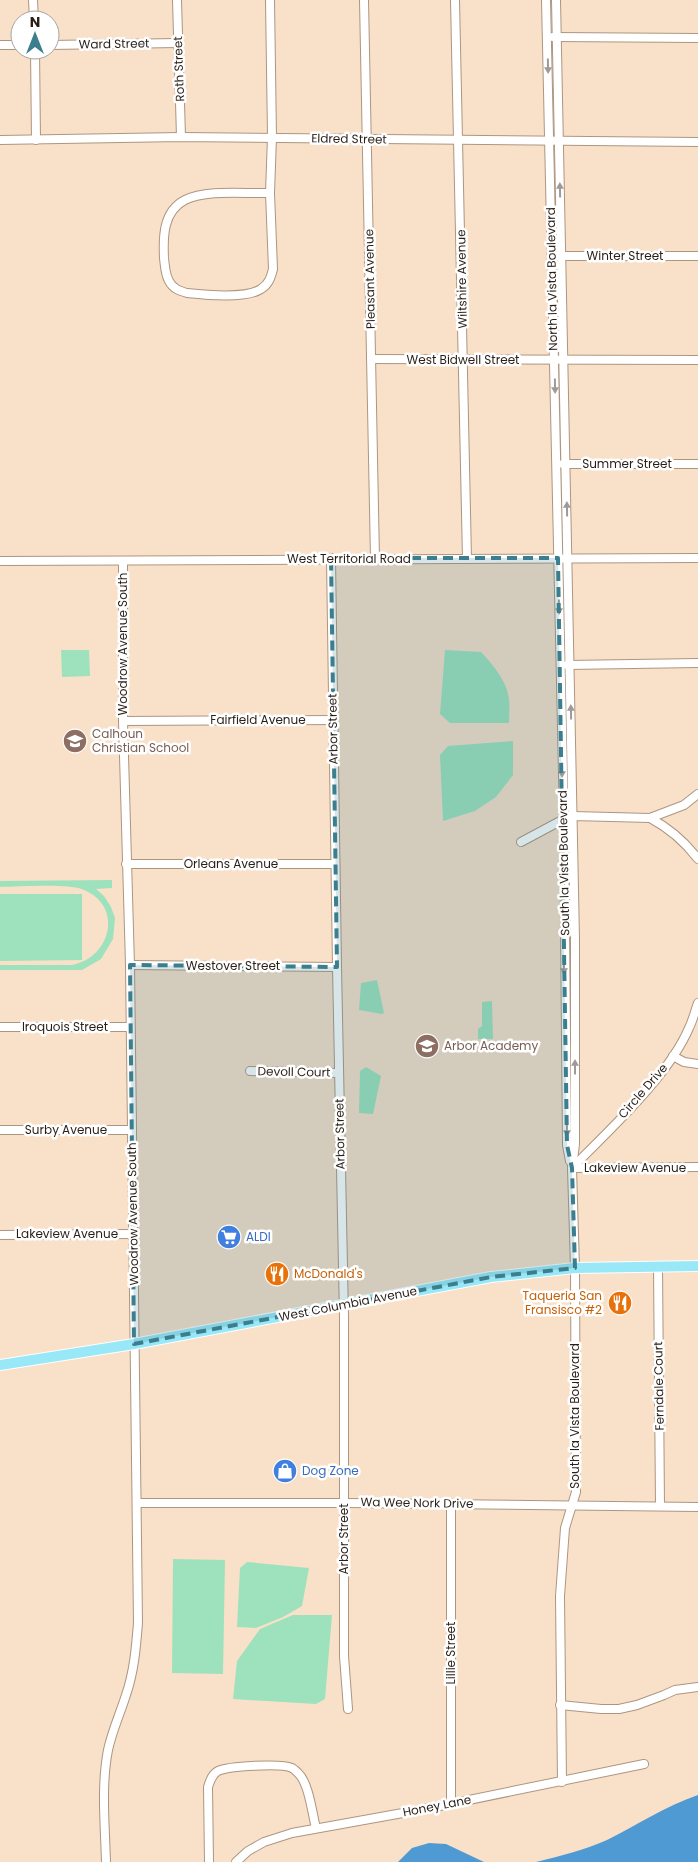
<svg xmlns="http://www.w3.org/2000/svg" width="698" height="1862" viewBox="0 0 698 1862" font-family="Poppins,sans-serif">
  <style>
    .green { fill: #9de2bc }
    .water { fill: #509ad4 }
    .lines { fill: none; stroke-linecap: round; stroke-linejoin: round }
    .minor-casing { stroke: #ad9680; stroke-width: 10 }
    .major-casing { stroke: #fff; stroke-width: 12 }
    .minor { stroke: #fff; stroke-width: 8 }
    .major { stroke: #99e8f8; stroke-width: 10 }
    .oneway { fill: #9f9a97 }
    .marked { fill: #3b7e8e; fill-opacity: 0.2; stroke: #3b7e8e; stroke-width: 4; stroke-dasharray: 10 6; stroke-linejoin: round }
    .labels { text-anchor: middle; stroke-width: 5; stroke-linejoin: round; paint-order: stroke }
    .street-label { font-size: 12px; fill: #291f17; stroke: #fff }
    .education-label { font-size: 12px; fill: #785e54; stroke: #fff; text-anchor: start }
    .shop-label { font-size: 12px; fill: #366cbe; stroke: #fff; text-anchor: start }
    .food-label { font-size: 12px; fill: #c56008; stroke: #fff; text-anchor: start }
  </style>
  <rect width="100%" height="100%" fill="#f9e0c8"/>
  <g class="green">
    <path d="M 61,650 L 89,650 L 90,676 L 62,677 Z"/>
    <path d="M 445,650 L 481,652 C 493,665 507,681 509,699 C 510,706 509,715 509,723 L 450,723 L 440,714 Z"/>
    <path d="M 513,741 L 513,775 L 496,797 L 475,811 L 443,821 L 440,755 L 448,746 Z"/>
    <path d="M 112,880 L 112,888 L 96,889 L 104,896 L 111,907 L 115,918 L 113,939 L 101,959 L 82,970 L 0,970 L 0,965 L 72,965 C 112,957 123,906 84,890 C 69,883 19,887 0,887 L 0,881 Z"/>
    <path d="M 0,894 L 82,894 L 82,960 L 0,961 Z"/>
    <path d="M 377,980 L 384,1013 L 382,1014 L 359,1010 L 361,983 Z"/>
    <path d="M 492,1001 L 493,1039 L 478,1039 L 478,1029 L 482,1026 L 482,1002 Z"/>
    <path d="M 366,1067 L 381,1076 L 373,1114 L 359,1113 L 360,1071 Z"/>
    <path d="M 173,1559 L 225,1560 L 223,1674 L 172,1673 Z"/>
    <path d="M 247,1562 L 309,1568 L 302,1606 L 283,1617 L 256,1628 L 237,1627 L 240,1568 Z"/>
    <path d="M 293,1615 L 332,1615 L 325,1699 L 316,1704 L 233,1699 L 237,1661 L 260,1629 Z"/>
  </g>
  <g class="water">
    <path d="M 698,1795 L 698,1862 L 536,1862 C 560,1856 585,1850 607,1840 C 637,1825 666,1806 698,1795 Z"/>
    <path d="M 429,1843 L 446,1844 L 484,1862 L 398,1862 L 412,1848 Z"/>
  </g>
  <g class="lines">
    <g class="minor-casing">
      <g id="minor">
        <path d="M 33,0 L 34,20"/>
        <path d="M 177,0 L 181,137"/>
        <path d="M 364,0 L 375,559"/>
        <path d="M 455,0 L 467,559"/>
        <path d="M 546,0 L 564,819 L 567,1145 L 570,1161"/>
        <path d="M 556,0 L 575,939 L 575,1144 L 572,1168 L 575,1268 L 576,1492 L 565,1528 L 560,1596 L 562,1782"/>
        <path d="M 553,37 L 698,38"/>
        <path d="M 0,45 L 20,45"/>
        <path d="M 50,45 L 178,43"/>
        <path d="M 35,50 L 36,140"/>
        <path d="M 0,140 L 181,137 L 698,142"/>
        <path d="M 270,193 L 273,269 C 271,277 269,284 261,289 C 246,299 206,295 187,293 C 180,291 173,289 169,281 C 165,274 165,266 164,258 C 163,237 163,211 185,200 C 207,189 245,194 270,193 Z"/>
        <path d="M 270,193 L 272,137 L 270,0"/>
        <path d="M 558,256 L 698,256"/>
        <path d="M 371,359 L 698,360"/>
        <path d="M 563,464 L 698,464"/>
        <path d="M 331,558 L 337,967 L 344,1317 L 344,1656 L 348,1709"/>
        <path d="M 0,561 L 698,558"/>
        <path d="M 567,665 L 698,663"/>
        <path d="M 123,721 L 333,720"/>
        <path d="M 650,818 C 669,828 685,842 698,859"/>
        <path d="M 521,842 L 564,819 L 573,816 L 650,818 L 684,805 L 698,794"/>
        <path d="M 126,864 L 335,864"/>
        <path d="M 130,965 L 337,967"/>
        <path d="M 0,1027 L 130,1027"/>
        <path d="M 673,1056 L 684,1062 L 698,1064"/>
        <path d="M 250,1071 L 339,1073"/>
        <path d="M 0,1130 L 131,1130"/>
        <path d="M 572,1168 C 609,1130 668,1077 689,1028 C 693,1020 695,1011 698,1003"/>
        <path d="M 572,1168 L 698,1167"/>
        <path d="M 0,1235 L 133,1234"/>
        <path d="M 658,1266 L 660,1506"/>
        <path d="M 137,1503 L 345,1503 L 698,1507"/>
        <path d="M 560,1705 L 601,1709 L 619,1709 L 637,1705 L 664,1695 L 675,1690 L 698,1687"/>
        <path d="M 451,1803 L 451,1503"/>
        <path d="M 106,1862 C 105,1825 101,1786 108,1750 C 112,1731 120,1714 126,1695 C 134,1672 136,1648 138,1623 L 130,965 L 123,721 L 123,561"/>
        <path d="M 209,1862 L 208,1787 C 210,1781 212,1774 218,1771 C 228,1766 282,1763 292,1768 C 294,1769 296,1771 298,1773 C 309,1783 312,1813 316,1828"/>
        <path d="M 236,1862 L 248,1851 L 264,1842 L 292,1833 L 425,1809 L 644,1764"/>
      </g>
    </g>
    <g class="major-casing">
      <path id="major" d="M 0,1365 L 134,1344 L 491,1277 L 575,1268 L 698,1266"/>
    </g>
    <use href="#minor" class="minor"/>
    <use href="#major" class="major"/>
  </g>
  <defs><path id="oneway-solid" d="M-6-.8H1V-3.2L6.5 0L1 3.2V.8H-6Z" transform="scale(1.25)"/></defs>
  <g class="oneway">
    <use href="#oneway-solid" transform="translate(548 66) rotate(89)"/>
    <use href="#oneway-solid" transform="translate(560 190) rotate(-91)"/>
    <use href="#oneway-solid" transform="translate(555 386) rotate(89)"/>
    <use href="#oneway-solid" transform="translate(567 509) rotate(-91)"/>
    <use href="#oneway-solid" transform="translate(559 607) rotate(89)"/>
    <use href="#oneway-solid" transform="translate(571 712) rotate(-91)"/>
    <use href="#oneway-solid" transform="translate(562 770) rotate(89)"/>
    <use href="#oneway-solid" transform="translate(564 967) rotate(90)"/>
    <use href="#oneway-solid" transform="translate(575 1067) rotate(-90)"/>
    <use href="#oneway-solid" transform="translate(567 1129) rotate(90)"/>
  </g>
  <path class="marked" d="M 331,558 L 558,558 L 567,1145 L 572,1168 L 575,1268 L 491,1277 L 134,1344 L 130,965 L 337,967 Z"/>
  <defs>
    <g id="school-disc" transform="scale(1.25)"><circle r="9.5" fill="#8d6e63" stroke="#fff"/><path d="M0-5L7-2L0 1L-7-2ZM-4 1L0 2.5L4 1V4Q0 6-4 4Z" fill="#fff"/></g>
    <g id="supermarket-disc" transform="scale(1.25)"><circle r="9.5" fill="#3f7fe0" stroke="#fff"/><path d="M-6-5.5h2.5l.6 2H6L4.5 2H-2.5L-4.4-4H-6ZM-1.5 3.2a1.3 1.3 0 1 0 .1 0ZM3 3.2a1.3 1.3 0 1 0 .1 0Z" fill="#fff"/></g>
    <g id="restaurant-disc" transform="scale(1.25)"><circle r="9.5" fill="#e8710a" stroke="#fff"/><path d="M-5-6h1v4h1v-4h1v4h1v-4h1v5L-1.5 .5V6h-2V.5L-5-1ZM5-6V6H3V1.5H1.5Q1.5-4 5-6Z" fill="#fff"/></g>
    <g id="shop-disc" transform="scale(1.25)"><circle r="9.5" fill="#3f7fe0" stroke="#fff"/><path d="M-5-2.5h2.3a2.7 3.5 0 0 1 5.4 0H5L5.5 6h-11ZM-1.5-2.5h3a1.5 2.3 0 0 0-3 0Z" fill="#fff"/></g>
  </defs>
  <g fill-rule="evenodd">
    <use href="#school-disc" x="75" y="741"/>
    <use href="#school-disc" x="427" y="1046"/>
    <use href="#supermarket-disc" x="229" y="1237"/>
    <use href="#restaurant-disc" x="277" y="1274"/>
    <use href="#restaurant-disc" x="620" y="1303"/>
    <use href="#shop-disc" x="285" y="1471"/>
  </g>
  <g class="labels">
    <g class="street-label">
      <text transform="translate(114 44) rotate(-1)" y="4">Ward Street</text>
      <text transform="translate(179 69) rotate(-92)" y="4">Roth Street</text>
      <text transform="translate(349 139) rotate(1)" y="4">Eldred Street</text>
      <text x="625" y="260">Winter Street</text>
      <text transform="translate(370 279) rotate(-91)" y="4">Pleasant Avenue</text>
      <text transform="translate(462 279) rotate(-91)" y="4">Wiltshire Avenue</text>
      <text transform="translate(552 279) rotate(-91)" y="4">North la Vista Boulevard</text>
      <text x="463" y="364">West Bidwell Street</text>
      <text x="627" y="468">Summer Street</text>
      <text x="349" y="563">West Territorial Road</text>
      <text transform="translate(123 644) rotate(-90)" y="4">Woodrow Avenue South</text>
      <text x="258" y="724">Fairfield Avenue</text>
      <text transform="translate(333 729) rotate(-91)" y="4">Arbor Street</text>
      <text transform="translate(564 863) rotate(-91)" y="4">South la Vista Boulevard</text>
      <text x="231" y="868">Orleans Avenue</text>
      <text x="233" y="970">Westover Street</text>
      <text x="65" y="1031">Iroquois Street</text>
      <text transform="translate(294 1072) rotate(1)" y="4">Devoll Court</text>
      <text transform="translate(643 1091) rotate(-49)" y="4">Circle Drive</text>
      <text x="66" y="1134">Surby Avenue</text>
      <text transform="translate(340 1134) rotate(-91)" y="4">Arbor Street</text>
      <text x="635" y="1172">Lakeview Avenue</text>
      <text transform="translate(133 1214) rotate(-91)" y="4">Woodrow Avenue South</text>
      <text x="67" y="1238">Lakeview Avenue</text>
      <text transform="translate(348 1304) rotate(-11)" y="4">West Columbia Avenue</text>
      <text transform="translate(659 1386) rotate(-91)" y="4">Ferndale Court</text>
      <text transform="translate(575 1416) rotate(-90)" y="4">South la Vista Boulevard</text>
      <text transform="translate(417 1503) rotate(1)" y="4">Wa Wee Nork Drive</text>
      <text transform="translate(344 1539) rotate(-90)" y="4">Arbor Street</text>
      <text transform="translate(451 1653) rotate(-90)" y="4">Lillie Street</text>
      <text transform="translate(437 1806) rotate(-11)" y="4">Honey Lane</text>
    </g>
    <g class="education-label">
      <text x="92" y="738">Calhoun<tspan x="92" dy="14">Christian School</tspan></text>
      <text x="444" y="1050">Arbor Academy</text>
    </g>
    <g class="shop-label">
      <text x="246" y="1241">ALDI</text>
      <text x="302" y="1475">Dog Zone</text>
    </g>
    <g class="food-label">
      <text x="294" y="1278">McDonald's</text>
      <text x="602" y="1300" text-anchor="end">Taqueria San<tspan x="602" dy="14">Fransisco #2</tspan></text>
    </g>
  </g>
  <g transform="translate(35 35)"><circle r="24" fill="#ffffff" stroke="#a9a5a2"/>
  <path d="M0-4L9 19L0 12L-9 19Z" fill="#3b7e8e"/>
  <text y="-8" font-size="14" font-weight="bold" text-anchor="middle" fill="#291f17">N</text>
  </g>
</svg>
